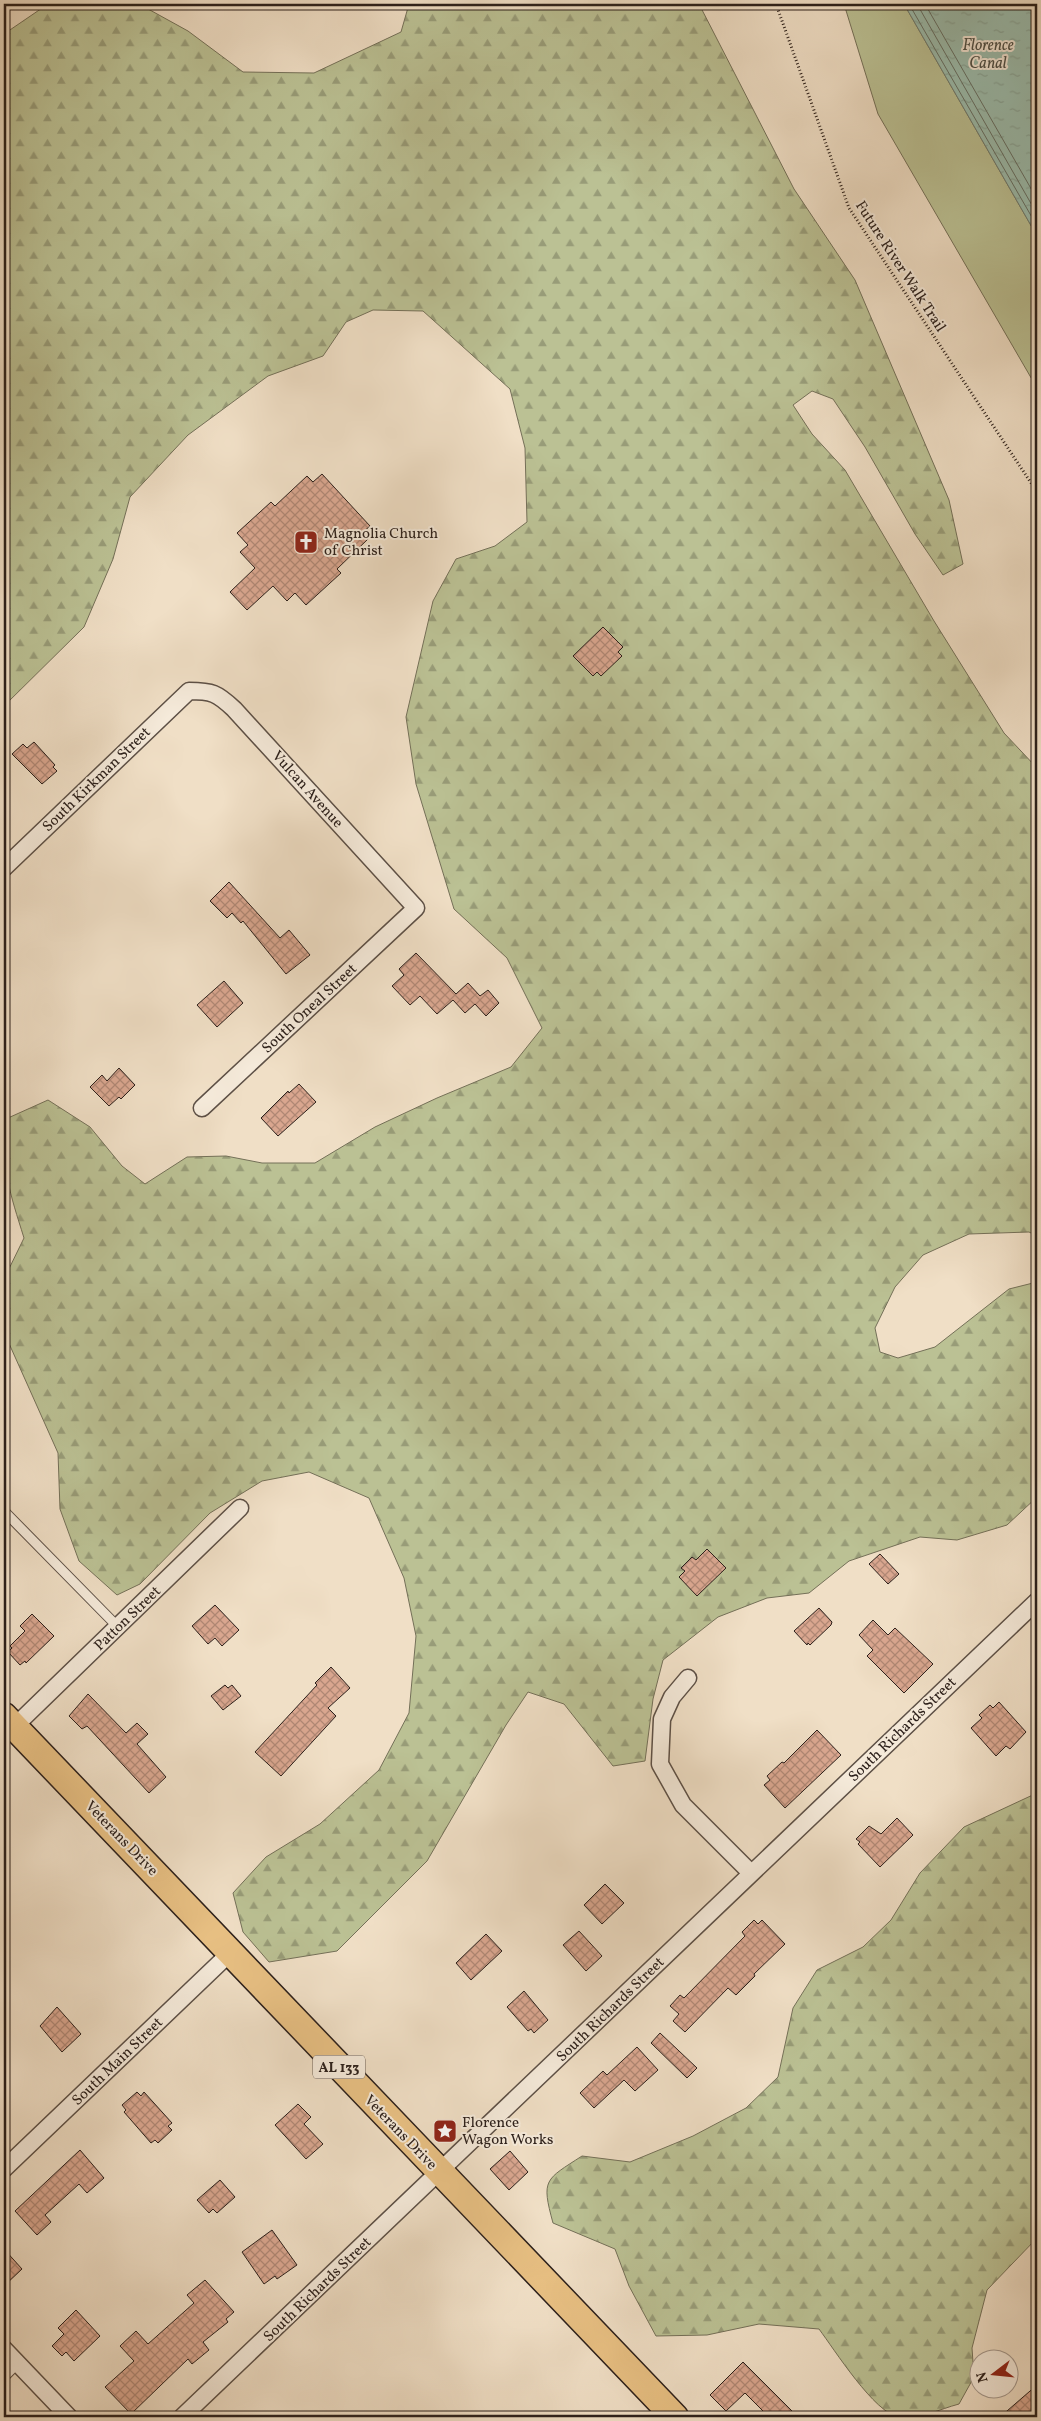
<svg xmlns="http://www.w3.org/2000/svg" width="1041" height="2421" viewBox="0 0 1041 2421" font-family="Vollkorn,serif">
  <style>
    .green { fill: #bbc194; stroke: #747058 }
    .forest { fill: url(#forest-firs); stroke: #747058 }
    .water { fill: url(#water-ripples); stroke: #6f7e73 }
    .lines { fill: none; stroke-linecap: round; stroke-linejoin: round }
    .shore { stroke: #646e64; stroke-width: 1 }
    .building { fill: url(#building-cross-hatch); stroke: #2c201b }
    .service-casing { stroke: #5d5046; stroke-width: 11 }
    .minor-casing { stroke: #5d5046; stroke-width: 19 }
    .primary-casing { stroke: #2c201b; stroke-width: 29 }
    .path { stroke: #2c201b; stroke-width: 3; stroke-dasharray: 1 2.5; stroke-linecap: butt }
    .service { stroke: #f5eada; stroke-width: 9 }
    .minor { stroke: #f5eada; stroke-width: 16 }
    .primary { stroke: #e8c083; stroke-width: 26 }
    .labels { text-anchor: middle; stroke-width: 4; stroke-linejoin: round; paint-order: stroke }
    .shield { fill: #f5eada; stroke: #685d54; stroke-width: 1 }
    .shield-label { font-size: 14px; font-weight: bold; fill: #2c201b }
    .street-label { font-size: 15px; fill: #2c201b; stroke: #f5eada }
    .poi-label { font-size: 15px; fill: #2c201b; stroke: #f5eada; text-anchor: start }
    .water-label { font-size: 16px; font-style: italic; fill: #4d4f47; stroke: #f5eada }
  </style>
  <defs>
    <pattern id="forest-firs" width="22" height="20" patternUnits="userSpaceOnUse" patternTransform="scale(1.25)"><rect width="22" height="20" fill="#bbc194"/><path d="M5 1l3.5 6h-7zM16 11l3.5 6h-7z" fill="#989c78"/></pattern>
    <pattern id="water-ripples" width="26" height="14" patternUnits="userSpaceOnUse" patternTransform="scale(1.25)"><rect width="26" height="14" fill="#9bbdae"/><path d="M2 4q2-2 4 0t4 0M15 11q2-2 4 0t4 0" fill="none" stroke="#86a295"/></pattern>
    <pattern id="building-cross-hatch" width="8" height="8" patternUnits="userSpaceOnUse" patternTransform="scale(1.25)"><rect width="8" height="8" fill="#d9a68f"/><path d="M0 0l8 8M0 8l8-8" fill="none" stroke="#b08774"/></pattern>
  </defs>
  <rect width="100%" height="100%" fill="#f0dfc6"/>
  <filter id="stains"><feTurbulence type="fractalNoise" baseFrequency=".004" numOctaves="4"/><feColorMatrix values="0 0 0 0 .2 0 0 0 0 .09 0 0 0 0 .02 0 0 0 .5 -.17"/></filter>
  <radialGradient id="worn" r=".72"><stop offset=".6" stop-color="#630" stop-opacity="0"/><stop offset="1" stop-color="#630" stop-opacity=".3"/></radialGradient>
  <path class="green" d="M 844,4 L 904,4 L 1037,236 L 1037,388 L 878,114 Z"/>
  <g class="forest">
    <path d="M 48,4 L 139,4 L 188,31 L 243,72 L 314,73 L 401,32 L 409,4 L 699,4 L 794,189 L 855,280 L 949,500 L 963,564 L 943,575 L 915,534 L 865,447 L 833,399 L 812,391 L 793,405 L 812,434 L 845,470 L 934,621 L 1004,733 L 1037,768 L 1037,1236 L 1029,1232 L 969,1234 L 923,1255 L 895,1287 L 875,1328 L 880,1352 L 898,1358 L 935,1347 L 1009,1289 L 1037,1282 L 1037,1337 L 1033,1350 L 1037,1382 L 1037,1497 L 1007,1525 L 957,1540 L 920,1537 L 849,1561 L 809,1593 L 767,1598 L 718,1617 L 663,1660 L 653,1699 L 645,1761 L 613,1766 L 564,1704 L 528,1692 L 506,1725 L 427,1861 L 337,1951 L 269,1962 L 243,1932 L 233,1893 L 266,1857 L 320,1824 L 379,1770 L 409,1713 L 416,1636 L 404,1578 L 369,1498 L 309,1472 L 262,1481 L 210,1513 L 140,1584 L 117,1595 L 79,1561 L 60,1509 L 58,1453 L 7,1339 L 4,1326 L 4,1279 L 24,1238 C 10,1193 0,1167 8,1118 L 48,1100 L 90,1127 L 122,1166 L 145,1184 L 187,1157 L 226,1156 L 262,1163 L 315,1163 L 375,1127 L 437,1098 L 511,1067 L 542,1028 L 507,958 L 454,909 L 416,784 L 406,717 L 433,601 L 456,559 L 495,546 L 527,522 L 525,448 L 510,389 L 423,311 L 373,310 L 346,322 L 323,356 L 268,376 L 188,435 L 130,497 L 113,559 L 84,627 L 4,706 L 4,34 Z"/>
    <path d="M 1037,1793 L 1037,2238 L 987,2290 L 972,2348 L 974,2377 L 959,2404 C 940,2409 918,2420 899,2417 C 875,2414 834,2349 819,2329 L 759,2324 L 707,2335 L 656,2336 L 629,2286 L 615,2249 L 553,2223 C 541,2179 545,2180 582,2156 L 630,2162 L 693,2136 L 746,2108 L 778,2077 L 793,2008 L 817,1970 L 863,1947 L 891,1920 L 920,1873 L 964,1827 Z"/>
  </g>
  <path class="water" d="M 904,4 L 1037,4 L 1037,236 Z"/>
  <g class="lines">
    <g class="shore">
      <path d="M 909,4 L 1037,226"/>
      <path d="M 917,4 L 1037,214"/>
      <path d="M 925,4 L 1037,199"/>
    </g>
  </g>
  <g class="building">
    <path d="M 322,474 L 370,526 L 362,533 L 368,539 L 337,569 L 341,573 L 306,605 L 295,593 L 287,601 L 273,586 L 247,610 L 230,592 L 255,568 L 240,552 L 248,545 L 237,533 L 271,502 L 275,506 L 307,476 L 313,482 Z"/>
    <path d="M 603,627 L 623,647 L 618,652 L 622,656 L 601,676 L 597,672 L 593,676 L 573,656 Z"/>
    <path d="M 34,742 L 55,765 L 53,767 L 57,771 L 42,784 L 12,754 L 23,744 L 27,748 Z"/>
    <path d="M 229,882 L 280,938 L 289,930 L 310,955 L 286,974 L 243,921 L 241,923 L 232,913 L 227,918 L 210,901 Z"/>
    <path d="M 416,953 L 456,994 L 468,983 L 480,996 L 488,990 L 499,1003 L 486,1016 L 475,1004 L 465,1013 L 453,1000 L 437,1014 L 420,996 L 410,1005 L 392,986 L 404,975 L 399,969 Z"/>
    <path d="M 224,981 L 243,1003 L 217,1027 L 197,1005 Z"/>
    <path d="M 119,1068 L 135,1085 L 121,1099 L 119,1097 L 109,1106 L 90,1087 L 102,1075 L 107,1081 Z"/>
    <path d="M 299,1084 L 316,1102 L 278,1136 L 261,1118 L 288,1091 L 289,1093 Z"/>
    <path d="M 707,1549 L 726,1568 L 697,1596 L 679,1577 L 685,1571 L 681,1568 L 692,1557 L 696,1560 Z"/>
    <path d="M 880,1554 L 899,1574 L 888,1584 L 869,1564 Z"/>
    <path d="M 215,1605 L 239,1630 L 222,1646 L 215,1638 L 208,1644 L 192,1626 Z"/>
    <path d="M 819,1608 L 832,1622 L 831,1625 L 810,1645 L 808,1643 L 807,1645 L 794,1631 Z"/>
    <path d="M 32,1614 L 54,1636 L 26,1663 L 25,1661 L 20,1665 L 8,1652 L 12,1648 L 10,1646 L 25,1631 L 20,1626 Z"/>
    <path d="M 873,1620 L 888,1635 L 895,1628 L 933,1664 L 904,1693 L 867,1656 L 873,1650 L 859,1635 Z"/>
    <path d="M 331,1667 L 350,1688 L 328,1708 L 336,1716 L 281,1776 L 255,1752 L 317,1685 L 315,1683 Z"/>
    <path d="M 225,1685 L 228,1688 L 232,1685 L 241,1696 L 223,1710 L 211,1696 Z"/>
    <path d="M 88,1694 L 126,1733 L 137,1723 L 148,1734 L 137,1744 L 166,1777 L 149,1793 L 87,1726 L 82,1729 L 69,1716 Z"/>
    <path d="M 999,1702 L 1026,1732 L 1010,1749 L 1006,1746 L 996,1756 L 971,1728 L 982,1718 L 979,1715 L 990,1705 L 993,1708 Z"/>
    <path d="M 817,1730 L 841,1755 L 785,1808 L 764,1785 L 770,1780 L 767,1776 L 782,1762 L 784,1763 Z"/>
    <path d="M 897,1818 L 913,1835 L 880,1867 L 858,1844 L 860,1842 L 856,1839 L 869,1826 L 881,1834 Z"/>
    <path d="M 605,1884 L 624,1903 L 602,1924 L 584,1905 Z"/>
    <path d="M 754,1920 L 758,1924 L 762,1920 L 785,1944 L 754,1974 L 755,1976 L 736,1995 L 728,1988 L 685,2032 L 673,2021 L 679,2014 L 670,2006 L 680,1995 L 684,1998 L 745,1936 L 742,1932 Z"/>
    <path d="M 579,1931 L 602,1956 L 586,1971 L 563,1945 Z"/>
    <path d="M 486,1934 L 502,1951 L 471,1980 L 456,1963 Z"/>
    <path d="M 524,1991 L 548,2020 L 534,2033 L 531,2029 L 528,2031 L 507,2007 Z"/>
    <path d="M 57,2007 L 81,2034 L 62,2052 L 40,2026 Z"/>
    <path d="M 660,2033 L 697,2068 L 687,2078 L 651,2043 Z"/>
    <path d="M 637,2047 L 658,2070 L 635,2091 L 624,2080 L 594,2108 L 580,2093 L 603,2071 L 607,2075 Z"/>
    <path d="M 137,2092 L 141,2096 L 144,2092 L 172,2123 L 168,2126 L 172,2130 L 158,2143 L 155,2140 L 151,2143 L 124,2112 L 126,2110 L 122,2105 Z"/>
    <path d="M 298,2104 L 311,2117 L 304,2124 L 323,2144 L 306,2159 L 275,2125 Z"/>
    <path d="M 80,2150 L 104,2178 L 87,2193 L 79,2184 L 45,2215 L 51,2222 L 37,2235 L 15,2211 Z"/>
    <path d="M 510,2151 L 528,2172 L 509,2190 L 490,2169 Z"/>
    <path d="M 220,2180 L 235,2197 L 217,2213 L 213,2209 L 209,2213 L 197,2200 Z"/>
    <path d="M 272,2230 L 297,2265 L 277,2279 L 275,2276 L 264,2284 L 242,2252 Z"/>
    <path d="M 4,2249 L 22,2269 L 4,2286 Z"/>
    <path d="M 205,2280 L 234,2312 L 226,2319 L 228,2322 L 203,2342 L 209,2350 L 192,2364 L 188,2359 L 131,2414 L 105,2387 L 134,2361 L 120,2346 L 136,2331 L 148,2344 L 194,2303 L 187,2295 Z"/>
    <path d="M 76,2310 L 100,2336 L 74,2361 L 66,2352 L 62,2356 L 52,2346 L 64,2334 L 58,2328 Z"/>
    <path d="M 743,2362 L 798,2417 L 769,2417 L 745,2393 L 726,2411 L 710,2395 Z"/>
    <path d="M 1037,2385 L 1037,2417 L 1000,2417 Z"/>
  </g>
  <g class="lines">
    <g class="service-casing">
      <g id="service">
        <path d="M 4,1511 L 118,1627"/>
        <path d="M 4,2377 L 18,2363"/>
      </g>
    </g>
    <g class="minor-casing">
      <g id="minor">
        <path d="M 4,868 L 189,691 C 212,691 217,693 234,709 L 416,908 L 202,1108"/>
        <path d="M 688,1678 L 672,1697 L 662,1719 L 660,1764 L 683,1805 L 751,1873"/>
        <path d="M 14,1727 L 240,1508"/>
        <path d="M 4,2169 L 230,1953"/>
        <path d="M 4,2349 L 69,2417"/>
        <path d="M 182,2417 L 1037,1601"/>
      </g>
    </g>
    <g class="primary-casing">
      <path id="primary" d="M 4,1716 L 675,2417"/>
    </g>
    <path class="path" d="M 776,4 L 849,208 L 1037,492"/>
    <use href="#service" class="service"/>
    <use href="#minor" class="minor"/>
    <use href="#primary" class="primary"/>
  </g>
  <defs>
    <g id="church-square" transform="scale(1.25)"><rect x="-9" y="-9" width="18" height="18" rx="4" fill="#8f2418" stroke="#f5eada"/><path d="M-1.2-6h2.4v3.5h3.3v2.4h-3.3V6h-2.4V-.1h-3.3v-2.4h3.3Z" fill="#fff"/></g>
    <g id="sight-square" transform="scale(1.25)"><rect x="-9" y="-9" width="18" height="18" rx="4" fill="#8f2418" stroke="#f5eada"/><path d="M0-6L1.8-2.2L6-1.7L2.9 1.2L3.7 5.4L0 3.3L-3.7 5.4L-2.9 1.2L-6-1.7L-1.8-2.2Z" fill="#fff"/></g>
  </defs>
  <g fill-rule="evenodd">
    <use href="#church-square" x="306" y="542"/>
    <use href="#sight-square" x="445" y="2131"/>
  </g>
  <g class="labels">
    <rect class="shield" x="313" y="2055.5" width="52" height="23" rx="4"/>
    <g class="shield-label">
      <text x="339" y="2072">AL 133</text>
    </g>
    <g class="street-label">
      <text transform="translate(901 266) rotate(57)" y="5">Future River Walk Trail</text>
      <text transform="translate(96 779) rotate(-44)" y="5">South Kirkman Street</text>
      <text transform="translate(308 789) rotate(48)" y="5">Vulcan Avenue</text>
      <text transform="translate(309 1008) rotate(-43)" y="5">South Oneal Street</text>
      <text transform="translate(127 1618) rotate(-44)" y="5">Patton Street</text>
      <text transform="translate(902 1729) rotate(-44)" y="5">South Richards Street</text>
      <text transform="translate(122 1838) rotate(46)" y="5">Veterans Drive</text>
      <text transform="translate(610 2009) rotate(-44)" y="5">South Richards Street</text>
      <text transform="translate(117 2061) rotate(-44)" y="5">South Main Street</text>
      <text transform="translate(401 2132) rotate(46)" y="5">Veterans Drive</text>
      <text transform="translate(317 2289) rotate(-44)" y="5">South Richards Street</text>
    </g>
    <g class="poi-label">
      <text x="324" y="538">Magnolia Church<tspan x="324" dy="17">of Christ</tspan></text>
      <text x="462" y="2127">Florence<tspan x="462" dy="17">Wagon Works</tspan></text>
    </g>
    <g class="water-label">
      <text x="988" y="50">Florence<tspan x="988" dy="18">Canal</tspan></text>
    </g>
  </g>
  <rect width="1041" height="2421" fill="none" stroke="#f0dfc6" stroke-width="20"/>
  <rect x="5" y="5" width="1031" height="2411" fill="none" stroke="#2c201b" stroke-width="2.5"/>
  <rect x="10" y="10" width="1021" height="2401" fill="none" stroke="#2c201b"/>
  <g transform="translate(994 2374) rotate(254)"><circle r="24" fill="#f5eada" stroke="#a5998e"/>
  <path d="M0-4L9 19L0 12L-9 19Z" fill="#8f2418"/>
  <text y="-8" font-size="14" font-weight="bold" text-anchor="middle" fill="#2c201b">N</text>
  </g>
  <rect width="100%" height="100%" filter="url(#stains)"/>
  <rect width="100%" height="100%" fill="url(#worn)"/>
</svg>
